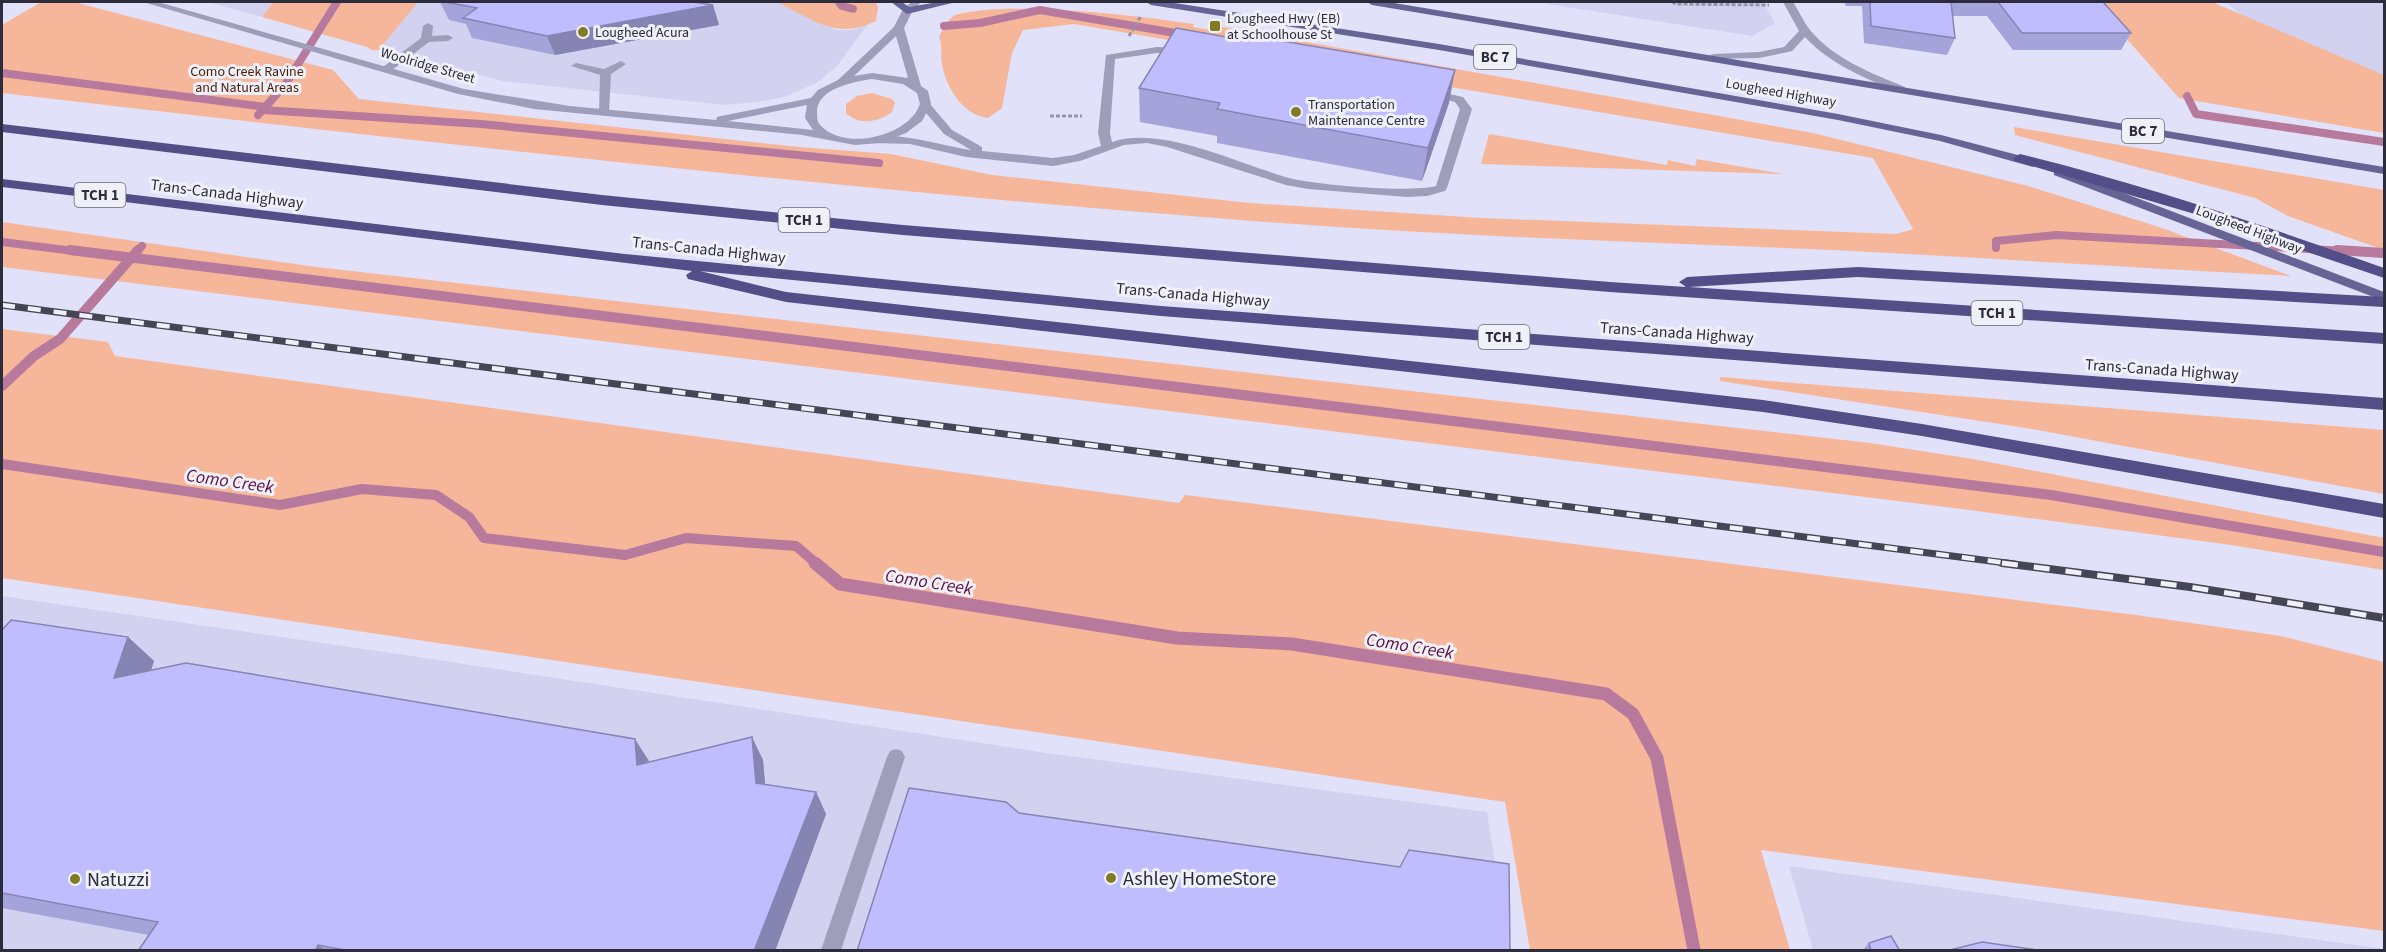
<svg xmlns="http://www.w3.org/2000/svg" width="2386" height="952" viewBox="0 0 2386 952" font-family="'Source Sans 3',sans-serif">
  <style>
    .built { fill: #d2d2f0 }
    .green { fill: #f6b699 }
    .lines { fill: none; stroke-linecap: round; stroke-linejoin: round }
    .stream-far2 { stroke: #b87a9c; stroke-width: 8 }
    .stream-far1 { stroke: #b87a9c; stroke-width: 10 }
    .stream { stroke: #b87a9c; stroke-width: 13 }
    .path { stroke: #9595aa; stroke-width: 3; stroke-dasharray: 4 2; stroke-linecap: butt }
    .service { fill: #9e9eba; fill-rule: evenodd }
    .minor { fill: #9e9eba; fill-rule: evenodd }
    .primary { fill: #666495; fill-rule: evenodd }
    .motorway { fill: #534e87; fill-rule: evenodd }
    .rail-far1-casing { stroke: #454556; stroke-width: 7 }
    .rail-casing { stroke: #454556; stroke-width: 8 }
    .rail-far1 { stroke: #f0f0f8; stroke-width: 4.5; stroke-dasharray: 13; stroke-linecap: butt }
    .rail { stroke: #f0f0f8; stroke-width: 5; stroke-dasharray: 16; stroke-linecap: butt }
    .wall { fill: #a4a3da }
    .shaded-wall { fill: #8684b2 }
    .building { fill: #bfbdfe; stroke: #8684b2; stroke-width: 1.5 }
    .poi-dot { fill: #817b22; stroke: #f0f0f8; stroke-width: 2 }
    .labels { text-anchor: middle; stroke-width: 6; stroke-linejoin: round; paint-order: stroke }
    .far-poi-label { font-size: 14px; fill: #2c2c3c; stroke: #f0f0f8; text-anchor: start }
    .far-street-label { font-size: 14px; fill: #2c2c3c; stroke: #f0f0f8 }
    .far-park-label { font-size: 14px; fill: #491f08; stroke: #f0f0f8 }
    .shield { fill: #f0f0f8; stroke: #676774; stroke-width: 1.5 }
    .shield-label { font-size: 15px; font-weight: bold; fill: #2c2c3c }
    .street-label { font-size: 16px; fill: #2c2c3c; stroke: #f0f0f8 }
    .water-label { font-size: 18px; font-style: italic; fill: #5b0e40; stroke: #f0f0f8 }
    .near-poi-label { font-size: 20px; fill: #2c2c3c; stroke: #f0f0f8; text-anchor: start }
  </style>
  <rect width="100%" height="100%" fill="#e1e1fa"/>
  <g class="built">
    <path d="M 208,2 L 273,2 L 262,17 Z"/>
    <path d="M 418,2 L 776,2 L 836,30 L 852,30 L 867,25 L 837,66 L 816,83 L 784,97 L 758,102 L 724,105 L 503,81 L 379,50 Z"/>
    <path d="M 1535,2 L 1763,2 L 1775,23 L 1752,36 Z"/>
    <path d="M 2226,2 L 2384,2 L 2384,80 L 2297,63 Z"/>
    <path d="M 2,596 L 412,656 L 1047,753 L 1487,812 L 1508,950 L 2,950 Z"/>
    <path d="M 1789,866 L 2384,949 L 2384,950 L 1813,950 Z"/>
  </g>
  <g class="green">
    <path d="M 41,2 L 74,2 L 333,70 L 359,99 L 799,147 L 891,154 L 992,175 L 1250,203 L 1482,218 L 1897,234 L 1913,229 L 1873,158 L 1074,24 L 1023,30 L 1012,53 L 1002,108 L 988,118 C 963,115 946,88 942,64 C 940,54 943,47 939,37 C 943,29 947,21 955,15 C 1005,0 1136,15 1194,24 L 1193,27 L 1217,31 L 1220,26 L 1223,27 L 1813,133 L 2028,186 L 2162,228 L 2291,276 C 2145,268 1999,259 1853,251 C 1653,242 1453,237 1253,221 C 835,189 418,141 2,93 L 2,25 Z"/>
    <path d="M 273,2 L 418,2 L 379,50 L 372,50 L 367,47 L 262,17 Z"/>
    <path d="M 776,2 L 876,2 L 878,8 L 876,21 C 835,41 814,19 776,2 Z"/>
    <path d="M 2094,2 L 2212,2 L 2384,75 L 2384,133 L 2179,98 Z"/>
    <path d="M 872,93 L 892,99 L 895,103 L 892,112 C 879,122 859,126 846,113 L 846,104 L 857,96 Z"/>
    <path d="M 2014,127 L 2384,190 L 2384,250 L 2288,216 L 2255,198 L 2015,135 Z"/>
    <path d="M 1489,134 L 1667,165 L 1668,160 L 1695,166 L 1697,159 L 1783,174 L 1481,164 Z"/>
    <path d="M 2,222 L 316,267 L 1870,443 L 1973,459 L 2384,538 L 2384,570 L 2231,545 L 1962,509 L 2,267 Z"/>
    <path d="M 2,329 L 108,342 L 115,356 L 1179,503 L 1185,495 L 2136,615 L 2281,636 L 2384,662 L 2384,931 L 1761,850 L 1790,950 L 1530,950 L 1505,802 L 2,578 Z"/>
    <path d="M 1720,377 L 2384,430 L 2384,494 L 2026,428 L 1720,381 Z"/>
  </g>
  <g class="lines">
    <g class="stream-far2">
      <path d="M 839,2 L 842,6 L 853,9"/>
      <path d="M 944,26 L 980,23 L 1040,10 L 1187,35"/>
      <path d="M 2,73 L 265,107"/>
      <path d="M 2187,96 L 2196,114 L 2384,142"/>
      <path d="M 263,110 L 481,124 L 879,163"/>
      <path d="M 258,115 L 285,85 L 337,2"/>
      <path d="M 2,242 L 82,252"/>
      <path d="M 1996,248 L 1996,241 L 2056,235 L 2364,252"/>
      <path d="M 137,252 L 142,246"/>
    </g>
    <g class="stream-far1">
      <path d="M 70,250 L 2051,495 L 2384,552"/>
      <path d="M 2337,250 L 2384,253"/>
      <path d="M 2,386 L 34,356 L 60,339 L 138,250"/>
      <path d="M 2,464 L 280,505 L 362,489 L 436,495 L 469,517 L 484,538 L 625,555 L 686,538 L 796,546 L 817,564"/>
    </g>
    <path class="stream" d="M 815,563 L 840,584 L 1177,638 L 1292,644 L 1606,694 L 1633,714 L 1657,758 L 1694,950"/>
    <g class="path">
      <path d="M 1672,2 L 1676,4 L 1769,5"/>
      <path d="M 1129,36 L 1141,16"/>
      <path d="M 1050,116 L 1082,116"/>
    </g>
    <g class="service">
      <path d="M 428,23 L 433,26 L 432,36 L 448,35 L 453,38 L 448,41 L 429,42 L 391,71 L 383,71 L 383,67 L 421,38 L 423,26 Z"/>
      <path d="M 1157,47 L 1182,48 L 1187,51 L 1182,54 L 1157,53 L 1115,59 L 1110,133 L 1112,142 C 1161,125 1239,164 1289,178 C 1316,185 1410,193 1436,186 L 1460,109 L 1455,102 L 1427,95 L 1425,93 L 1431,90 L 1463,97 L 1472,109 L 1447,188 L 1445,191 L 1427,196 L 1407,197 L 1308,189 L 1286,185 L 1167,147 L 1147,143 L 1124,145 L 1080,161 L 1053,166 L 966,157 L 910,144 L 874,143 L 868,140 C 884,127 950,148 971,150 L 944,134 L 920,106 L 926,103 L 930,104 L 952,130 L 982,147 L 982,151 L 1053,158 L 1074,155 L 1101,146 L 1098,133 L 1106,55 Z"/>
      <path d="M 621,61 L 626,64 L 611,74 L 609,112 L 607,114 L 599,114 L 600,75 L 571,66 L 576,63 L 604,69 Z"/>
      <path d="M 896,749 L 902,751 L 905,757 L 841,950 L 821,950 L 887,757 L 890,751 Z"/>
    </g>
    <g class="minor">
      <path d="M 143,2 L 158,2 L 464,89 L 570,106 L 716,120 L 717,117 L 721,116 L 811,98 L 818,90 L 838,80 L 894,27 L 902,11 L 911,2 L 921,2 L 912,12 L 904,28 L 921,86 L 928,91 L 931,104 L 922,121 L 906,133 L 880,143 L 855,145 L 802,135 L 534,109 L 458,94 ZM 896,36 L 908,78 L 872,73 L 854,76 ZM 872,79 L 903,84 L 917,93 L 920,104 C 918,108 916,113 913,116 C 893,139 842,149 820,125 C 817,121 817,117 817,112 C 817,88 854,82 872,79 ZM 807,105 L 805,118 L 813,130 L 728,121 Z"/>
      <path d="M 1783,2 L 1793,2 C 1799,11 1803,21 1810,30 C 1834,59 1871,73 1905,87 L 1905,91 L 1897,91 C 1864,78 1830,64 1805,37 L 1792,51 L 1788,52 L 1759,58 L 1710,59 L 1710,55 L 1714,54 L 1759,52 L 1784,47 L 1799,31 Z"/>
    </g>
    <g class="primary">
      <path d="M 891,2 L 902,2 L 909,7 L 938,2 L 956,2 L 907,14 Z"/>
      <path d="M 1146,2 L 1168,2 L 1439,44 L 1838,114 L 1941,135 L 2037,160 L 2039,163 L 2033,167 L 1940,141 L 1838,120 L 1439,50 L 1151,5 Z"/>
      <path d="M 1367,2 L 1388,2 L 2384,167 L 2384,174 L 1372,5 Z"/>
      <path d="M 2058,168 L 2384,292 L 2384,301 L 2054,175 L 2054,169 Z"/>
    </g>
    <g class="motorway">
      <path d="M 2,124 L 602,195 L 903,225 L 1610,282 L 1686,287 L 1679,282 L 1687,277 L 1858,267 L 2384,297 L 2384,307 L 1858,277 L 1689,287 L 2384,333 L 2384,344 L 1610,292 L 903,235 L 602,205 L 2,132 Z"/>
      <path d="M 2020,154 C 2143,184 2265,226 2384,268 L 2384,278 L 2198,215 L 2015,161 L 2013,158 Z"/>
      <path d="M 2,179 L 625,254 L 1161,306 L 2384,398 L 2384,410 L 1161,316 L 700,271 L 786,292 L 1763,400 L 1922,424 L 2384,504 L 2384,518 L 1922,436 L 1763,412 L 786,302 L 688,279 L 686,275 L 692,271 L 2,187 Z"/>
    </g>
    <g class="rail-far1-casing">
      <path id="rail-far1" d="M 2,305 L 2014,564"/>
    </g>
    <g class="rail-casing">
      <path id="rail" d="M 2002,563 L 2190,587 L 2384,618"/>
    </g>
    <use href="#rail-far1" class="rail-far1"/>
    <use href="#rail" class="rail"/>
  </g>
  <g class="wall">
    <path d="M 440,2 L 694,2 L 713,5 L 719,25 L 555,55 L 472,38 L 466,24 L 449,20 Z"/>
    <path d="M 1844,2 L 2103,2 L 2131,33 L 2121,50 L 2013,50 L 1987,16 L 1952,16 L 1955,38 L 1947,55 L 1864,43 L 1862,6 L 1846,6 Z"/>
    <path d="M 1139,88 L 1449,103 L 1422,181 L 1217,143 L 1217,136 L 1140,122 Z"/>
    <path d="M 2,630 L 128,637 L 154,661 L 151,670 L 649,762 L 763,760 L 765,784 L 816,792 L 826,814 L 775,951 L 138,951 L 149,935 L 2,908 Z"/>
    <path d="M 1869,943 L 1900,951 L 1862,951 Z"/>
  </g>
  <g class="shaded-wall">
    <path d="M 713,5 L 719,25 L 555,55 L 547,36 Z"/>
    <path d="M 1455,70 L 1449,103 L 1422,181 L 1428,148 Z"/>
    <path d="M 128,637 L 154,661 L 141,702 L 114,678 Z"/>
    <path d="M 752,737 L 763,760 L 767,805 L 756,783 Z"/>
    <path d="M 635,739 L 649,761 L 637,765 Z"/>
    <path d="M 816,792 L 826,814 L 775,951 L 754,951 Z"/>
    <path d="M 318,945 L 326,951 L 315,951 Z"/>
  </g>
  <g class="building">
    <path d="M 445,2 L 694,2 L 713,5 L 547,36 L 463,18 L 477,8 Z"/>
    <path d="M 1870,2 L 1951,2 L 1955,38 L 1871,26 Z"/>
    <path d="M 1998,2 L 2103,2 L 2131,33 L 2022,33 Z"/>
    <path d="M 1176,28 L 1243,40 L 1246,35 L 1455,70 L 1428,148 L 1217,109 L 1220,103 L 1139,88 Z"/>
    <path d="M 11,620 L 128,637 L 114,678 L 186,663 L 635,739 L 637,765 L 752,737 L 756,783 L 816,792 L 754,951 L 350,951 L 318,945 L 315,951 L 138,951 L 158,922 L 2,893 L 2,630 Z"/>
    <path d="M 909,788 L 1006,802 L 1019,813 L 1400,867 L 1409,850 L 1509,864 L 1510,951 L 857,951 Z"/>
    <path d="M 1891,936 L 1900,951 L 1871,951 L 1869,943 Z"/>
    <path d="M 1982,942 L 2045,951 L 1946,951 Z"/>
  </g>
  <g class="poi-dot">
    <rect x="1209" y="20" width="12" height="12" rx="3"/>
    <circle cx="583" cy="32" r="6"/>
    <circle cx="1296" cy="112" r="6"/>
    <circle cx="1111" cy="878" r="6"/>
    <circle cx="75" cy="879" r="6"/>
  </g>
  <g class="labels">
    <g class="far-poi-label">
      <text x="1227" y="23">Lougheed Hwy (EB)<tspan x="1227" dy="16">at Schoolhouse St</tspan></text>
      <text x="595" y="37">Lougheed Acura</text>
      <text x="1308" y="109">Transportation<tspan x="1308" dy="16">Maintenance Centre</tspan></text>
    </g>
    <g class="far-street-label">
      <text transform="translate(428 65) rotate(16)" y="5">Woolridge Street</text>
      <text transform="translate(1781 92) rotate(10)" y="5">Lougheed Highway</text>
      <text transform="translate(2249 229) rotate(21)" y="5">Lougheed Highway</text>
    </g>
    <g class="far-park-label">
      <text x="247" y="76">Como Creek Ravine<tspan x="247" dy="16">and Natural Areas</tspan></text>
    </g>
    <g class="shield">
      <rect x="1474" y="45" width="42" height="24" rx="4.5"/>
      <rect x="2122" y="119" width="42" height="24" rx="4.5"/>
      <rect x="74.5" y="183" width="51" height="24" rx="4.5"/>
      <rect x="778.5" y="208" width="51" height="24" rx="4.5"/>
      <rect x="1971.5" y="301" width="51" height="24" rx="4.5"/>
      <rect x="1478.5" y="325" width="51" height="24" rx="4.5"/>
    </g>
    <g class="shield-label">
      <text x="1495" y="62">BC 7</text>
      <text x="2143" y="136">BC 7</text>
      <text x="100" y="200">TCH 1</text>
      <text x="804" y="225">TCH 1</text>
      <text x="1997" y="318">TCH 1</text>
      <text x="1504" y="342">TCH 1</text>
    </g>
    <g class="street-label">
      <text transform="translate(227 193) rotate(7)" y="6">Trans-Canada Highway</text>
      <text transform="translate(709 249) rotate(6)" y="6">Trans-Canada Highway</text>
      <text transform="translate(1193 294) rotate(5)" y="6">Trans-Canada Highway</text>
      <text transform="translate(1677 332) rotate(4)" y="6">Trans-Canada Highway</text>
      <text transform="translate(2162 369) rotate(4)" y="6">Trans-Canada Highway</text>
    </g>
    <g class="water-label">
      <text transform="translate(230 481) rotate(8)" y="6">Como Creek</text>
      <text transform="translate(929 582) rotate(9)" y="6">Como Creek</text>
      <text transform="translate(1410 646) rotate(9)" y="6">Como Creek</text>
    </g>
    <g class="near-poi-label">
      <text x="1123" y="885">Ashley HomeStore</text>
      <text x="87" y="886">Natuzzi</text>
    </g>
  </g>
  <rect width="2386" height="952" fill="none" stroke="#2c2c3c" stroke-width="6"/>
</svg>
